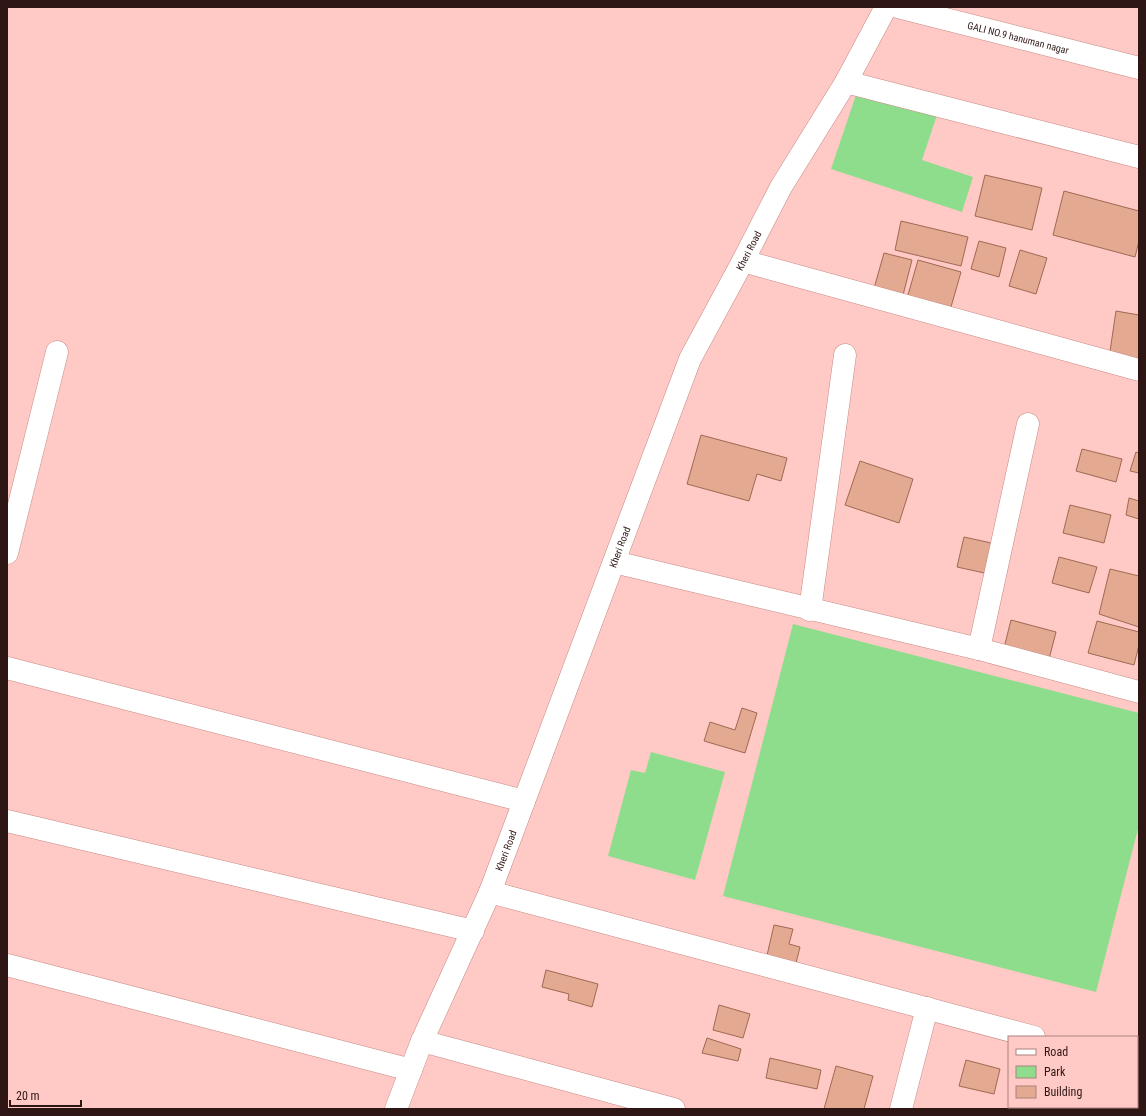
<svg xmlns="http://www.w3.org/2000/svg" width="1146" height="1116" viewBox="0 0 1146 1116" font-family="'Roboto Condensed',sans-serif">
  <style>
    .green { fill: #8edd8c }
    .building { fill: #e3a991; stroke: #9f6953 }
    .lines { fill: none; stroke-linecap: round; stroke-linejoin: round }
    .minor-casing { stroke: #c78984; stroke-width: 23 }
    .tertiary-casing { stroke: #c78984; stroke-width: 23 }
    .minor { stroke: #fff; stroke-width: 22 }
    .tertiary { stroke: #fff; stroke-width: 22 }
    .labels { text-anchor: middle; stroke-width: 3; stroke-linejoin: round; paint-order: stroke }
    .street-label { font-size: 10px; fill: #2e1615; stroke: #ffc9c5 }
  </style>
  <rect width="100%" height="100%" fill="#ffc9c5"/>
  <g class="green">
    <path d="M 858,89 L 937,115 L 922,160 L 973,177 L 962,212 L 831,169 Z"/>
    <path d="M 793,624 L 1139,713 L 1139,825 L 1096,992 L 723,896 Z"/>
    <path d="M 651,752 L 725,772 L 695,880 L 608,856 L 631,770 L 645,773 Z"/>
  </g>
  <g class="building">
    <path d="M 985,175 L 1042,188 L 1032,230 L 975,216 Z"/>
    <path d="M 1064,191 L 1139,211 L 1139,241 L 1135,257 L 1053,235 Z"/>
    <path d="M 901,221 L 968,237 L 961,266 L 895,250 Z"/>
    <path d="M 979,241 L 1006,248 L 999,277 L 971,269 Z"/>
    <path d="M 1020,250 L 1047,258 L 1036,294 L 1009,286 Z"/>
    <path d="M 884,253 L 912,260 L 902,299 L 873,292 Z"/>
    <path d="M 918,260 L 961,272 L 949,314 L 906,302 Z"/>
    <path d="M 1116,311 L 1139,315 L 1139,363 L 1109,358 Z"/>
    <path d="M 701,435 L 787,458 L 781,481 L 757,474 L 749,501 L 687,484 Z"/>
    <path d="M 1082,449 L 1122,459 L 1116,482 L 1076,471 Z"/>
    <path d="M 1136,452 L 1139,453 L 1139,473 L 1130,471 Z"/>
    <path d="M 860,461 L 913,479 L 899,523 L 845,505 Z"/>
    <path d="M 1129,498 L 1139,501 L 1139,519 L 1126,515 Z"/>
    <path d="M 1070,505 L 1111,515 L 1104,543 L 1063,533 Z"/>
    <path d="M 964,537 L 996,544 L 989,574 L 957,567 Z"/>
    <path d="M 1059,557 L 1097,567 L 1089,593 L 1052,583 Z"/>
    <path d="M 1110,569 L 1139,576 L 1139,627 L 1099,614 Z"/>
    <path d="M 1011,620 L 1056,632 L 1048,663 L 1003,652 Z"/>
    <path d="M 1097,621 L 1139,632 L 1139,645 L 1134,665 L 1088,653 Z"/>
    <path d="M 742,708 L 757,713 L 745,753 L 704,741 L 710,722 L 735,730 Z"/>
    <path d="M 774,925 L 793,929 L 789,944 L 800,947 L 794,971 L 765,964 Z"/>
    <path d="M 546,970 L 598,984 L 592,1007 L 568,1000 L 569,994 L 542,987 Z"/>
    <path d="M 719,1005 L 750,1014 L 743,1038 L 713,1030 Z"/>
    <path d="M 707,1038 L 741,1049 L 738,1061 L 702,1053 Z"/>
    <path d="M 770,1058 L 821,1070 L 817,1089 L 766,1078 Z"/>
    <path d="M 966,1060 L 1000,1069 L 994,1094 L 959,1086 Z"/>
    <path d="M 836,1066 L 873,1076 L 864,1109 L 824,1109 Z"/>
  </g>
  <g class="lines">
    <g class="minor-casing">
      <g id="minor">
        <path id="s1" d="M 898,7 L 1139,68"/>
        <path d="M 846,82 L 1139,157"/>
        <path d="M 743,261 L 1139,370"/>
        <path d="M 7,553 L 57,352"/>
        <path d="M 614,562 L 979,649 L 1139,692"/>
        <path d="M 810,610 L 845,355"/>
        <path d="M 979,649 L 1028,424"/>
        <path d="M 7,668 L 524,801"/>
        <path d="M 7,821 L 473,931"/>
        <path d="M 490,892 L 1034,1037"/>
        <path d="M 7,965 L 411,1070"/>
        <path d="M 422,1041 L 674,1109"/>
        <path d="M 901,1109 L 927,1008"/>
        <path d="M 1031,1109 L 1032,1107"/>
      </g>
    </g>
    <g class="tertiary-casing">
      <g id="tertiary">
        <path id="s2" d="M 396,1109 L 422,1041 L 490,892 L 690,359 L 743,261 L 781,187 L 846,82 L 886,7"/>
      </g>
    </g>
    <use href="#minor" class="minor"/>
    <use href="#tertiary" class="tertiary"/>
  </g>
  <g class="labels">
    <g class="street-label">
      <text dy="4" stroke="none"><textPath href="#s1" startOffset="124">GALI NO.9 hanuman nagar</textPath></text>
      <text dy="4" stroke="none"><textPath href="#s2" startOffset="929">Kheri Road</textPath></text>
      <text dy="4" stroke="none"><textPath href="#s2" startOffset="605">Kheri Road</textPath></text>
      <text dy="4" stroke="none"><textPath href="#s2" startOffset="281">Kheri Road</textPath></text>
    </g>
  </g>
  <rect width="1146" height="1116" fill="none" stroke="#2e1615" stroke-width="16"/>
  <rect x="1008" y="1036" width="130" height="72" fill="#ffc9c5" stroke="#ab817f"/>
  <rect x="1016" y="1049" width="20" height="6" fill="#ffffff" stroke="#ab817f"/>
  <text x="1044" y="1056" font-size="12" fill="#2e1615">Road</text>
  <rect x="1016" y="1066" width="20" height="12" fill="#8edd8c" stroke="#ab817f"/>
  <text x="1044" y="1076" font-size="12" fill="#2e1615">Park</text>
  <rect x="1016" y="1086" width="20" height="12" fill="#e3a991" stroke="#ab817f"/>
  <text x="1044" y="1096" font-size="12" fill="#2e1615">Building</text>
  <path d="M10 1100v6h71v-6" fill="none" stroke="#2e1615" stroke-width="2"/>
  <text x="16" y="1100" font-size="12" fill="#2e1615" stroke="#ffc9c5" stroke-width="3" paint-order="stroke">20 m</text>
</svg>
